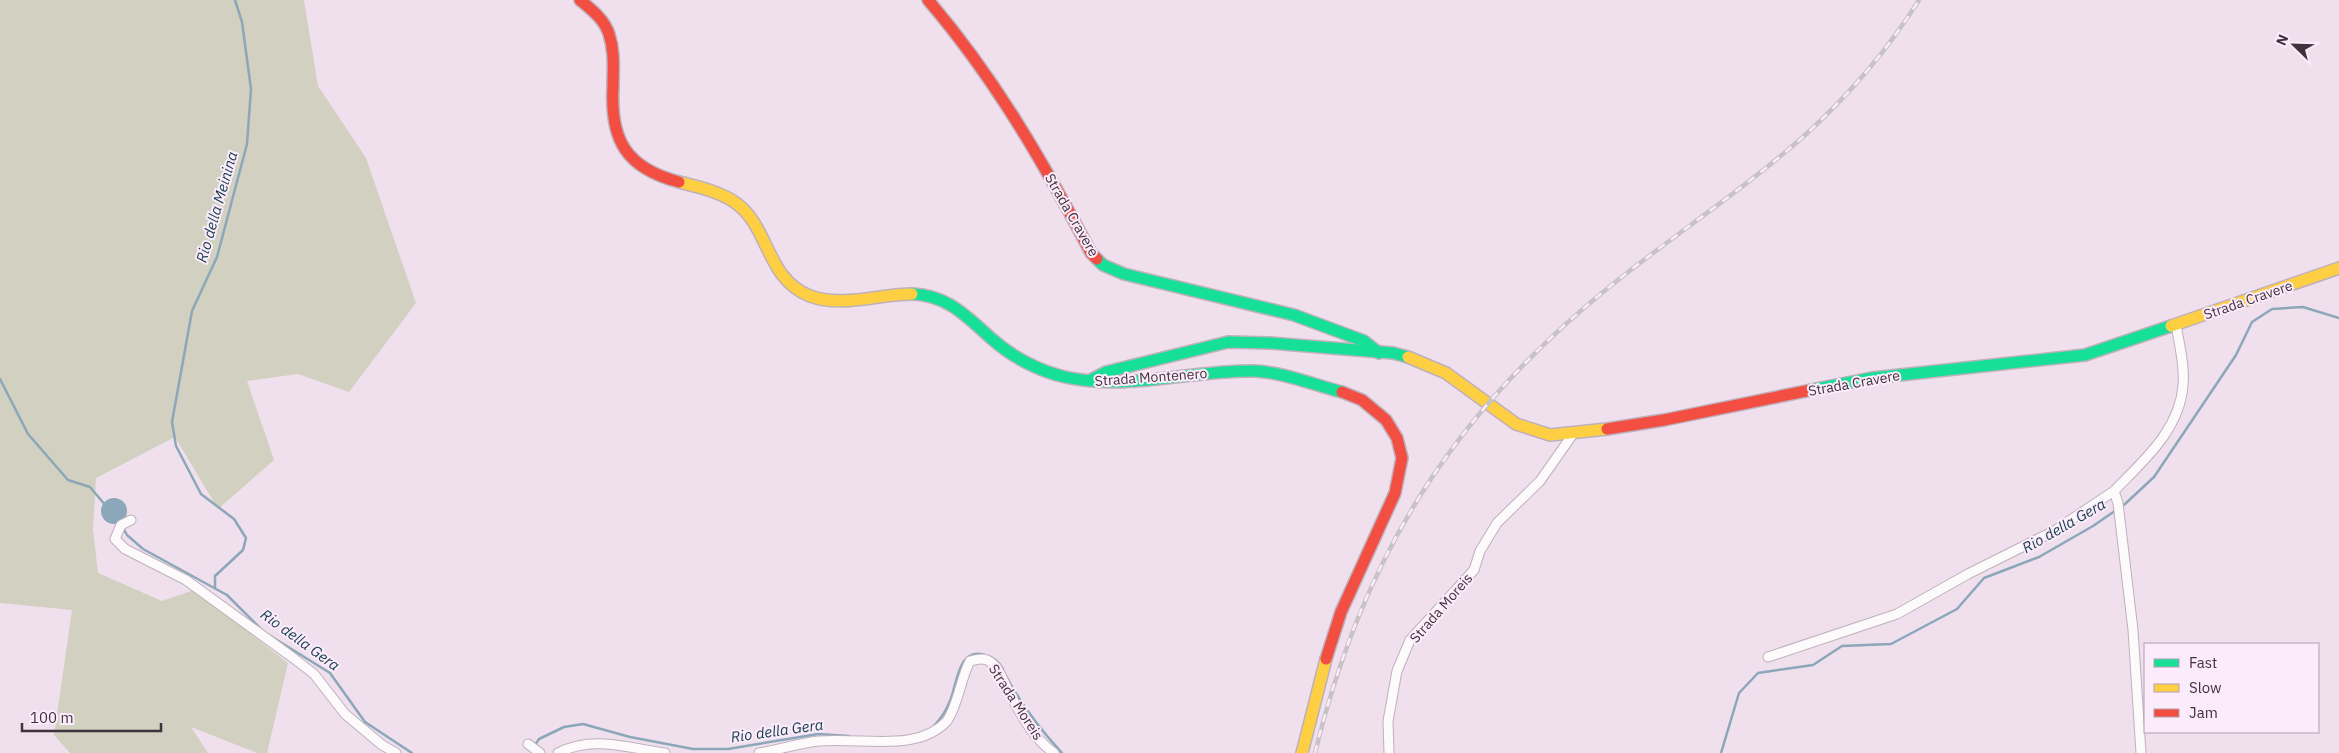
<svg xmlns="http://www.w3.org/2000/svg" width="2339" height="753" viewBox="0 0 2339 753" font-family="'IBM Plex Sans',sans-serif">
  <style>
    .green { fill: #d1d0c1 }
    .water { fill: #8ba7b9 }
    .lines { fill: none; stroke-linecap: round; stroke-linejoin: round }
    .stream { stroke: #8ba7b9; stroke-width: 2.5 }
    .street-casing { stroke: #beb1bc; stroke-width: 11 }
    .fast-casing { stroke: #beb1bc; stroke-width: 14 }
    .slow-casing { stroke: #beb1bc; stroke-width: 14 }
    .jam-casing { stroke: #beb1bc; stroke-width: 14 }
    .street { stroke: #fdfafc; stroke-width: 9 }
    .fast { stroke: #16e098; stroke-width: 11 }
    .slow { stroke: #ffcf43; stroke-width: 11 }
    .jam { stroke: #f24e42; stroke-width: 11 }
    .rail-casing { stroke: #c6c2c5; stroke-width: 4.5 }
    .rail { stroke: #fcebfa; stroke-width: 2.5; stroke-dasharray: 8; stroke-linecap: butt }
    .labels { text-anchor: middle; stroke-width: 4; stroke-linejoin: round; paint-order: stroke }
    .street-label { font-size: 14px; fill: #3e333d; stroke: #fcebfa }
    .water-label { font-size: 15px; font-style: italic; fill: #123d4c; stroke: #fcebfa }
  </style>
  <rect width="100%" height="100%" fill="#f0e0ee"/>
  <path class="green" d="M 0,0 L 304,0 L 318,86 L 366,158 L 416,303 L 349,392 L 298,374 L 247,381 L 274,460 L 218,509 L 175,437 L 96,478 L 93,529 L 98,573 L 162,601 L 194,590 L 288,663 L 267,753 L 257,753 L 191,727 L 208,753 L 70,753 L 54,735 L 72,610 L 0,603 Z"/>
  <circle class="water" cx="114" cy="511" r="13"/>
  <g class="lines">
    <g class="stream">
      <path d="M 0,379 L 28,434 L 68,480 L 90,487 L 106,506"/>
      <path d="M 123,528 L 127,535 L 143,549 L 227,595 L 264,632 L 330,673 L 365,722 L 412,753"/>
      <path d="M 215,588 L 215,576 L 243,550 L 246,538 L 234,519 L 201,494 L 176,446 L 172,422 L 192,311 L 217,257 L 247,144 L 251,89 L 242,22 L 235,0"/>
      <path d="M 1005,674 C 1020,703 1040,729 1062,753"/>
      <path d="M 933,727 C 941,719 946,711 950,701 C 957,685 958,646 985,655 C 993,657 999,662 1003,669"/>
      <path d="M 535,745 L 539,739 L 564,727 L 583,724 L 630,737 L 693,749 L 728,749 L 818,734 L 849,736"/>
      <path d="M 1721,753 L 1739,693 L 1758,673 L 1813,665 L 1842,646 L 1891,644 L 1957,609 L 1984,578 L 2039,557 L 2093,526 L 2125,504 L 2154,477 L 2236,355 L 2252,322 L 2272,309 L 2303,307 L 2339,318"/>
    </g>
    <g class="street-casing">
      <g id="street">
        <path d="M 131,520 L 121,525 L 115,539 L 125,549 L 186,580 L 292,657 L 314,674 L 345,714 L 382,745 L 396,753"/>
        <path d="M 1768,657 L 1897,614 L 1968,574 L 2054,531 L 2114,491"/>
        <path d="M 528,744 L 540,753"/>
        <path d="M 558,753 C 593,735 628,748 665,753"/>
        <path d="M 759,753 C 779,750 799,743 819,741 C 864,737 917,753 947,721 C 959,703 960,680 970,661 C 978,659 985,657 992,663 C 1000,669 1003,681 1008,690 C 1019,712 1033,738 1054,753"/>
        <path d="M 1389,753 L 1388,721 L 1397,671 L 1410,640 L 1474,570 L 1480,551 L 1497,523 L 1540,481 L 1573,434"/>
        <path d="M 2141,753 L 2133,630 L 2118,503 L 2114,491 C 2143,461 2180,430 2183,385 C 2185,365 2179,344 2176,324"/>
      </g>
    </g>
    <g class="fast-casing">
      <g id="fast">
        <path d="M 1097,259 L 1103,265 L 1124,274 L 1294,315 L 1364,341 L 1379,353"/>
        <path d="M 912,294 C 948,295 967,317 992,339 C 1012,357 1039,371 1065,377 C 1128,391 1191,370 1254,371 C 1283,372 1314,385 1342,392"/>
        <path d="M 1091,380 L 1106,372 L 1228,342 L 1270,343 L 1393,353 L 1408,357"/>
        <path d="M 1811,390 L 1872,378 L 2085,355 L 2171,326"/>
      </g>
    </g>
    <g class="slow-casing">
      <g id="slow">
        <path d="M 679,182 C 698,187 719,191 736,203 C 770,228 766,279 810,296 C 842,308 879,294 912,294"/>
        <path d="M 2171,326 L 2339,268"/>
        <path d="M 1408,357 L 1446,373 L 1516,424 L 1550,435 L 1607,429"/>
        <path d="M 1302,753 L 1326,659"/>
      </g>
    </g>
    <g class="jam-casing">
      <g id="jam">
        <path d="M 580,0 C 592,10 604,19 609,34 C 615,52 613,69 613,87 C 610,140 626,168 679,182"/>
        <path d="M 928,0 C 994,77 1044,163 1091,253 L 1097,259"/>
        <path d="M 1607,429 L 1664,420 L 1811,390"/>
        <path d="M 1326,659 L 1341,612 L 1395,493 L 1402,458 L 1397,438 L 1386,420 L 1362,400 L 1342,392"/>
      </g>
    </g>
    <use href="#street" class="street"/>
    <use href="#fast" class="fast"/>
    <use href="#slow" class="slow"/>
    <use href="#jam" class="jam"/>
    <g class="rail-casing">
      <path id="rail" d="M 1315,753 C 1362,559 1452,414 1608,288 C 1672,236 1742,191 1804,136 C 1848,96 1887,51 1919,0"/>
    </g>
    <use href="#rail" class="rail"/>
  </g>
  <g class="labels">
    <g class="street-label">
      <text transform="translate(1072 215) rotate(60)" y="5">Strada Cravere</text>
      <text transform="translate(2248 300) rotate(-19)" y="5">Strada Cravere</text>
      <text transform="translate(1151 377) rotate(-4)" y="5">Strada Montenero</text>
      <text transform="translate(1854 383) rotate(-10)" y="5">Strada Cravere</text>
      <text transform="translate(1441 608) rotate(-49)" y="5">Strada Moreis</text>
      <text transform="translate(1016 702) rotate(57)" y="5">Strada Moreis</text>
    </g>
    <g class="water-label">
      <text transform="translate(217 207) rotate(-74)" y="5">Rio della Meinina</text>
      <text transform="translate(2064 526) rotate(-30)" y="5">Rio della Gera</text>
      <text transform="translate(300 640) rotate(36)" y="5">Rio della Gera</text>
      <text transform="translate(777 731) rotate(-8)" y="5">Rio della Gera</text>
    </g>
  </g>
  <rect x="2144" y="643" width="175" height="90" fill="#fcebfa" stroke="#b0a1ae"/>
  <rect x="2154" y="659" width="25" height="8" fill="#16e098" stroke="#b0a1ae"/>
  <text x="2189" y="668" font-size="15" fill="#3e333d">Fast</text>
  <rect x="2154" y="684" width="25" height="8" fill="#ffcf43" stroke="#b0a1ae"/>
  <text x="2189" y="693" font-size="15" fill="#3e333d">Slow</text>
  <rect x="2154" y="709" width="25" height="8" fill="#f24e42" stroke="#b0a1ae"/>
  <text x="2189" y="718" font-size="15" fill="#3e333d">Jam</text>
  <g transform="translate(2294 45) rotate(293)" stroke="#fcebfa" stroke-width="4" paint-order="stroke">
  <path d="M0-4L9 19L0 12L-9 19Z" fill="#3e333d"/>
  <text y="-8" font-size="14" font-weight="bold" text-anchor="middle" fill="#3e333d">N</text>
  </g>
  <path d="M22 723v8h139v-8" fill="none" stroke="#3e333d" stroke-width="2.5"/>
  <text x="30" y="723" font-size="15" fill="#3e333d" stroke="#fcebfa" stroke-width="4" paint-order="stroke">100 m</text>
</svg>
